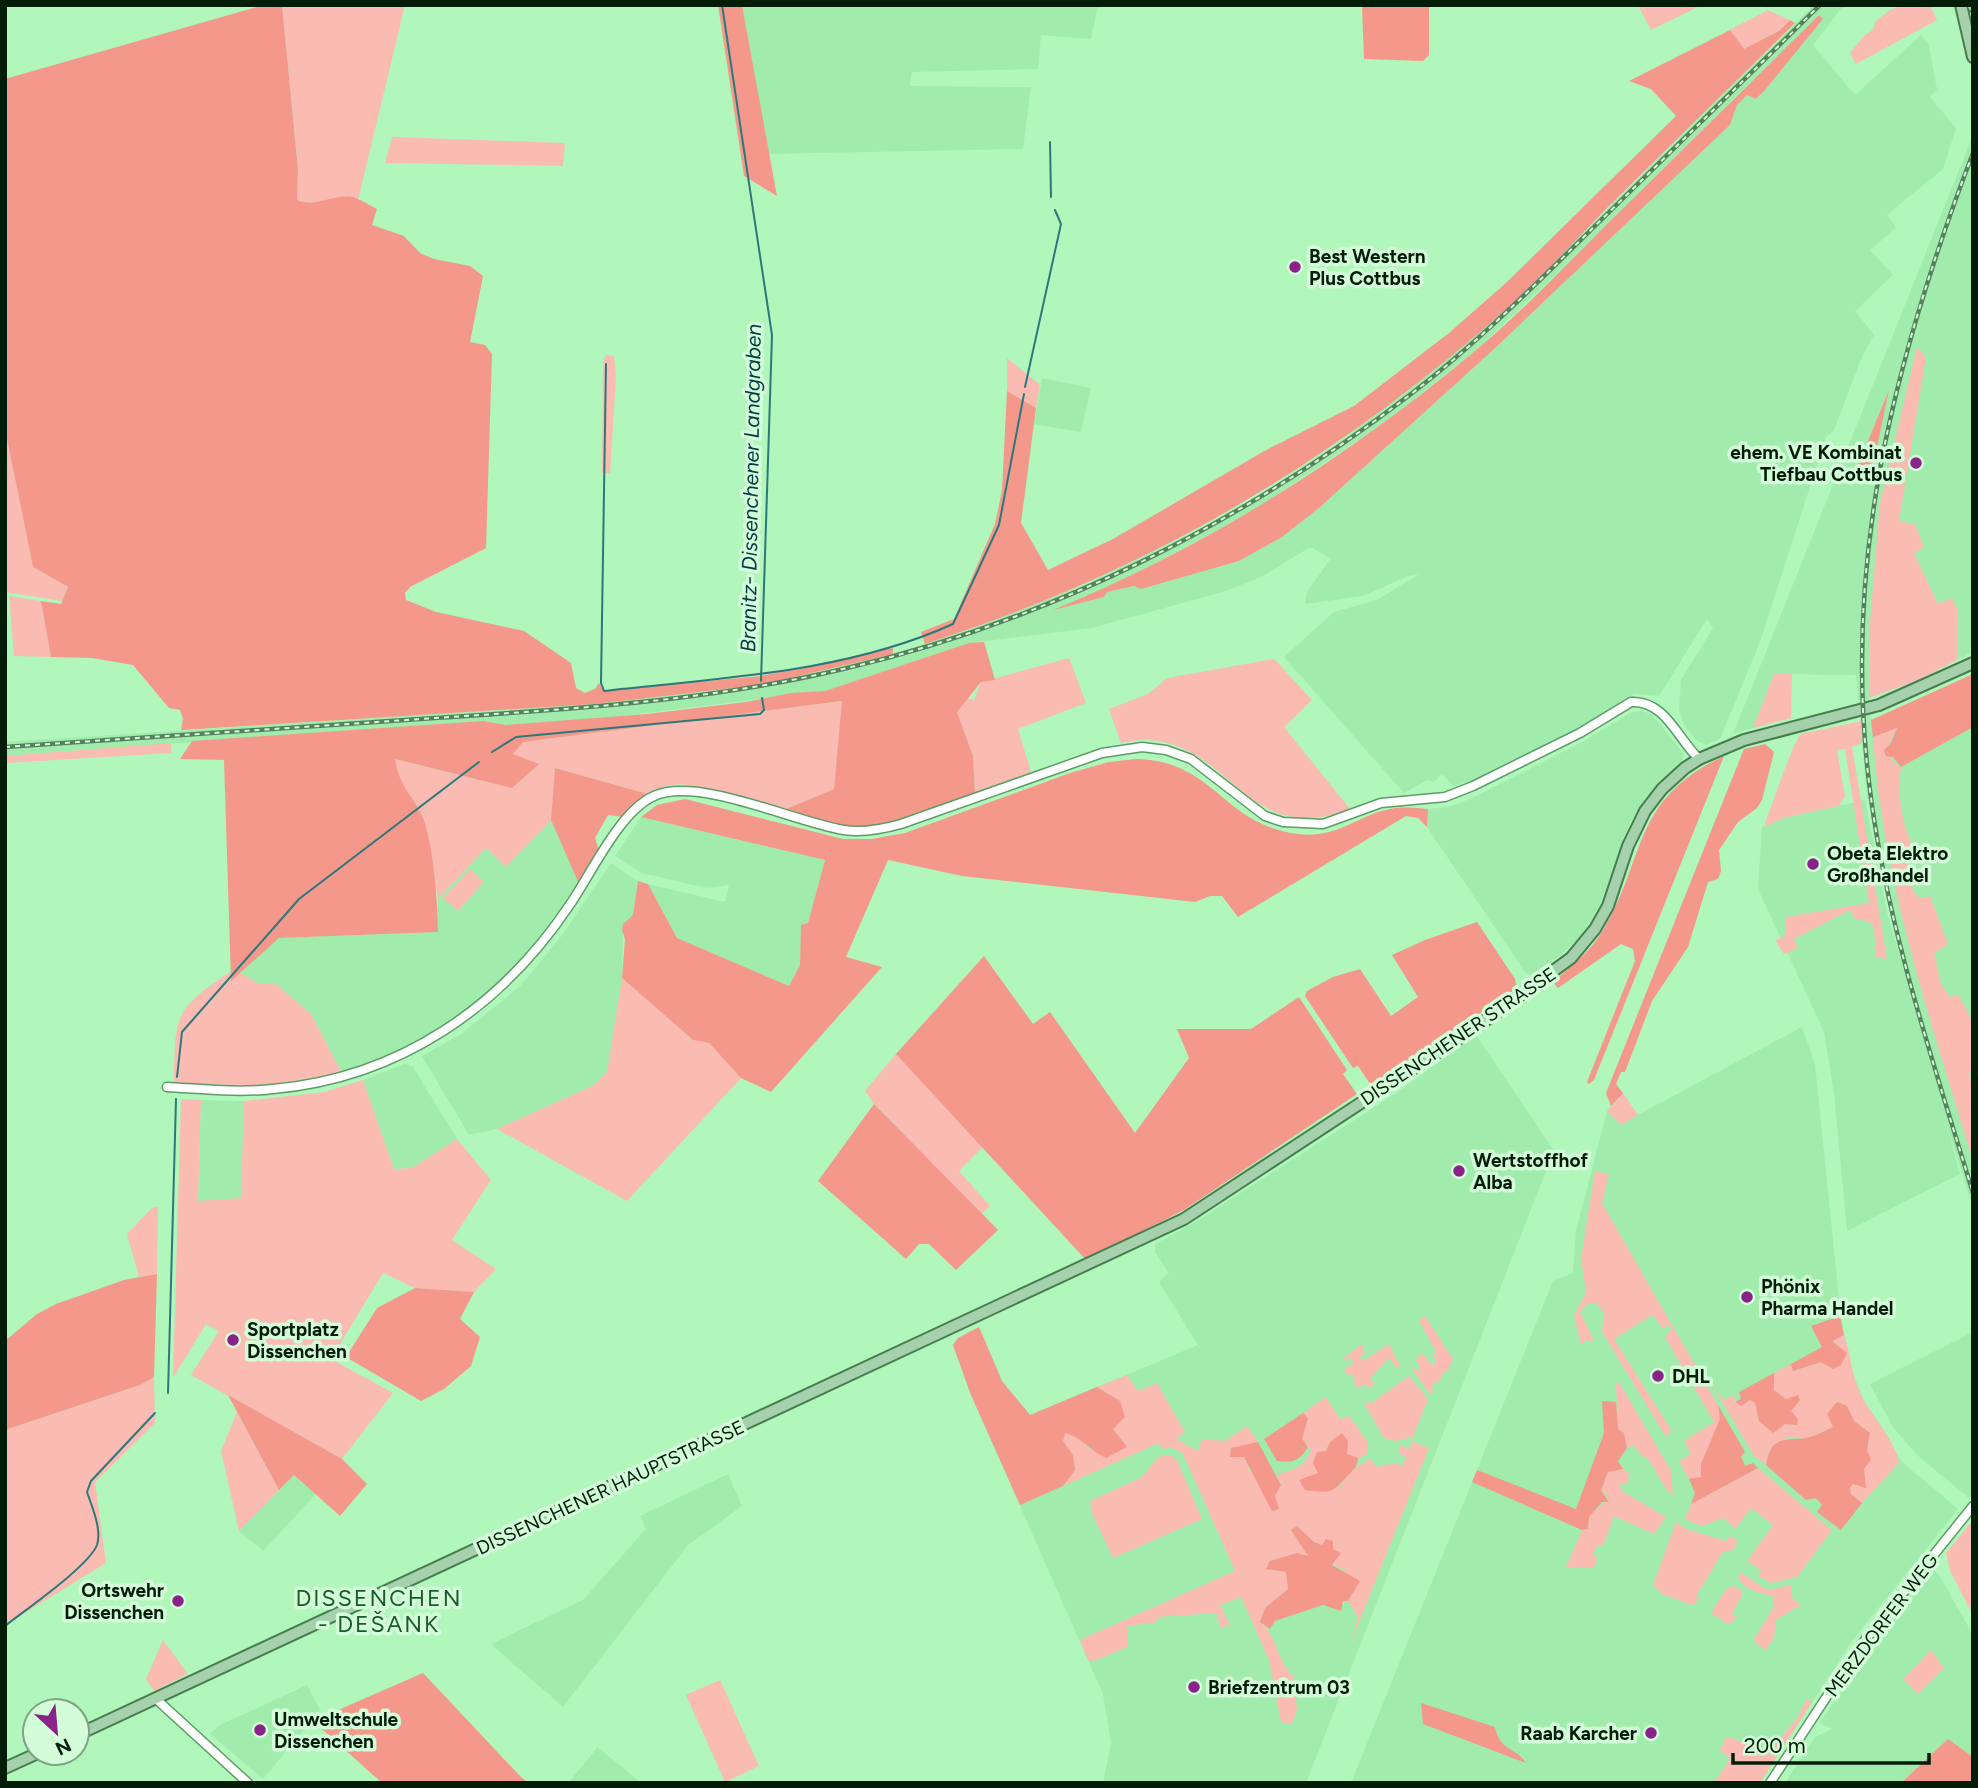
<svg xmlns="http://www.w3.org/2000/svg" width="1978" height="1788" viewBox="0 0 1978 1788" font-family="Figtree,sans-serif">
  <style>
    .built { fill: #a1ecac; fill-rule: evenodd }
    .green { fill: #fabbb2 }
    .forest { fill: #f4988b }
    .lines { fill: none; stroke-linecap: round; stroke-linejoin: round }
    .stream { stroke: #2d787b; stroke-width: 2 }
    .minor-casing { stroke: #5b9d66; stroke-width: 11 }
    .major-casing { stroke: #467e4f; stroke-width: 14 }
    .minor { stroke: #fff; stroke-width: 8 }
    .major { stroke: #a6d1ad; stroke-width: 10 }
    .rail-casing { stroke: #54825c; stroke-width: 4.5 }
    .rail { stroke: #d3fcd8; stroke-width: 2; stroke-dasharray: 5; stroke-linecap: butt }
    .poi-dot { fill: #892289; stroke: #d3fcd8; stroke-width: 2.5 }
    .labels { text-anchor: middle; stroke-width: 7; stroke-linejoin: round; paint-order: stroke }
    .poi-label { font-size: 19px; font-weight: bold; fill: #021c07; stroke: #d3fcd8; text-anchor: start }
    .street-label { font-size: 19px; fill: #021c07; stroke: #d3fcd8 }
    .water-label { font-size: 21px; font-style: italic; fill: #003c43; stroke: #d3fcd8 }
    .quarter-label { font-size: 23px; letter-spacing: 2px; fill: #175c29; stroke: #d3fcd8 }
  </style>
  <rect width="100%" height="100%" fill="#b1f6bb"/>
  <g class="built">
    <path d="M 742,5 L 1098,5 L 1091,39 L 1041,35 L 1038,69 L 912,72 L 910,86 L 1031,87 L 1023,149 L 768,154 Z"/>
    <path d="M 1814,5 L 1844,5 L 1813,45 L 1855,95 L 1921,35 L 1929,45 L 1937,90 L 1930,97 L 1956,128 L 1943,169 L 1887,215 L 1896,228 L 1870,250 L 1893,275 L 1855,311 L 1874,335 L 1861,359 L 1834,430 L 1826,437 L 1760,642 L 1720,739 L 1706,745 L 1697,741 L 1684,725 L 1679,710 L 1681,680 L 1713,628 L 1707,619 L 1659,696 L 1635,694 L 1624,699 L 1580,729 L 1487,776 L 1453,786 L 1442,774 L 1434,782 L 1427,780 L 1404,793 L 1284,657 L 1334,612 L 1377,600 L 1419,574 L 1408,576 L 1363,596 L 1305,604 L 1307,592 L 1331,558 L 1310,547 L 1263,576 L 1226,591 L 1092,628 L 969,643 L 825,691 L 605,718 L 506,725 L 483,721 L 5,756 L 5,742 L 595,704 L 760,685 L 893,654 L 975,628 L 1091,582 L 1198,530 L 1267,490 L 1337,444 L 1413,387 L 1503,312 ZM 1819,15 L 1823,19 L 1765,90 L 1757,99 L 1747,95 L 1737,104 L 1730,125 L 1493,350 L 1319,508 L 1282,537 L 1239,561 L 1141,589 L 1134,586 L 1107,592 L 1060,608 L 1113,586 L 1254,510 L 1387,421 L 1476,350 L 1544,286 Z"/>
    <path d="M 1973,135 L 1973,652 L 1957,660 L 1957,614 L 1952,599 L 1938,604 L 1913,552 L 1915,524 L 1870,622 L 1869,698 L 1872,720 L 1973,674 L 1973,1209 L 1944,1115 L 1960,1174 L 1847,1231 L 1834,1093 L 1824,1032 L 1758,889 L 1762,827 L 1783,818 L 1865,800 L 1887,912 L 1915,1008 L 1876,845 L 1866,786 L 1856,675 L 1774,674 L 1753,728 L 1733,734 Z"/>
    <path d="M 1042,378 L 1091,388 L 1081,432 L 1034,424 Z"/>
    <path d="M 1642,711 L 1651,714 L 1661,725 L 1683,753 L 1683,759 L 1645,799 L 1631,821 L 1601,902 L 1585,931 L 1560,956 L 1531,975 L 1525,972 L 1427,827 L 1428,809 L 1448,807 L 1470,799 L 1586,740 L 1632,712 Z"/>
    <path d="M 641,817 L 825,860 L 808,923 L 801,926 L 800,965 L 789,986 L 677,938 L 648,884 L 725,902 L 729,885 L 707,888 L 641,873 L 615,856 Z"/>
    <path d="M 551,820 L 579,884 L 512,973 L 465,1014 L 410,1046 L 342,1073 L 311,1014 L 276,984 L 259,984 L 239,972 L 279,938 L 437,932 L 438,899 L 487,847 L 506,866 Z"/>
    <path d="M 611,863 L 638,881 L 633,915 L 623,924 L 622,978 L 608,1072 L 594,1085 L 497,1129 L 469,1135 L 422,1056 L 461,1034 L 520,986 L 560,938 Z"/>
    <path d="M 1802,1027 L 1815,1064 L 1841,1318 L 1852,1372 L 1869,1412 L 1902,1462 L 1958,1509 L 1852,1641 L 1760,1783 L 1351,1783 L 1553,1281 L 1573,1273 L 1576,1231 L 1607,1111 L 1621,1124 Z"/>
    <path d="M 1476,1035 L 1554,1151 L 1306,1783 L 1103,1783 L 1111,1743 L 1103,1694 L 971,1395 L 953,1345 L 958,1338 L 979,1327 L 1002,1381 L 1030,1415 L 1198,1345 L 1159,1282 L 1169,1273 L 1155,1252 L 1155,1244 L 1192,1224 L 1398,1092 Z"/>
    <path d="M 405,1064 L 413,1067 L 457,1139 L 412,1168 L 394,1169 L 363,1080 Z"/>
    <path d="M 201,1100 L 244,1101 L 242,1198 L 198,1202 Z"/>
    <path d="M 1973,1332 L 1973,1492 L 1969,1498 L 1917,1455 L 1893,1427 L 1870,1384 Z"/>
    <path d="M 728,1474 L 742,1506 L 688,1545 L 563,1707 L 491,1644 L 583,1600 L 646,1529 L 640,1516 Z"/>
    <path d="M 293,1475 L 317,1493 L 263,1551 L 239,1531 Z"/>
    <path d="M 1934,1570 L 1939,1575 L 1973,1635 L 1973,1757 L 1948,1739 L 1901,1783 L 1785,1783 L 1815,1737 L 1832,1729 L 1820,1723 L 1860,1662 Z"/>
    <path d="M 307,1685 L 320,1710 L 263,1779 L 210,1734 L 218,1726 Z"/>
    <path d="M 598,1747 L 598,1748 L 642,1783 L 568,1783 Z"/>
  </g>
  <g class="green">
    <path d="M 282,5 L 405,5 L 358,200 C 338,192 317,208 297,200 L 298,166 Z"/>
    <path d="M 1638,5 L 1702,5 L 1651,30 Z"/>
    <path d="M 1904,5 L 1930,5 L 1937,20 L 1856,64 L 1850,53 L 1865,35 L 1873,30 L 1875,22 L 1890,10 Z"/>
    <path d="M 1768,10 L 1790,20 L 1779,31 L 1744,50 L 1730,30 Z"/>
    <path d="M 392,137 L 565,143 L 563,166 L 385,163 Z"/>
    <path d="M 1917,347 L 1926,357 L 1899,521 L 1915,524 L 1924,547 L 1914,553 L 1938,604 L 1952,598 L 1959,613 L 1957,614 L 1957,660 L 1916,681 L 1869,698 L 1870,622 L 1880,503 Z"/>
    <path d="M 606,355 L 614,356 L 616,377 L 610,473 L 602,473 L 603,362 Z"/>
    <path d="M 1007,358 L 1040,385 L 1036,408 L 1007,391 Z"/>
    <path d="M 5,429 L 33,567 L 68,587 L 62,601 L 5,592 Z"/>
    <path d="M 9,596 L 41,601 L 51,657 L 14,656 Z"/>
    <path d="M 1069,658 L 1086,703 L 1018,729 L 1031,772 L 975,793 L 973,756 L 957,712 L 968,698 L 974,700 L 981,682 Z"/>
    <path d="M 1274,659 L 1312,700 L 1284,727 L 1350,809 C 1246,849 1232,744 1148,740 C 1139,739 1130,742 1121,743 L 1109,709 L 1148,694 L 1167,678 Z"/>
    <path d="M 1774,674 L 1792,674 L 1791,718 L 1753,728 Z"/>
    <path d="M 843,701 L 834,789 L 784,810 L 681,784 L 665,786 L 648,794 L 556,768 L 551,820 L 506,867 L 486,848 L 438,899 L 423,818 L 400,784 L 394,759 L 512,788 L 538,764 L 512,754 L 522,742 Z"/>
    <path d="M 1861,721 L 1862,743 L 1852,747 L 1887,959 L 1876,957 L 1874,927 L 1868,921 L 1855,919 L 1850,910 L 1794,939 L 1798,948 L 1784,954 L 1775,940 L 1786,936 L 1786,917 L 1869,903 L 1845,749 L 1837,750 L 1845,797 L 1838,806 L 1783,818 L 1767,826 L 1765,823 C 1771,808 1794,739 1801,734 Z"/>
    <path d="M 1897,727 L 1887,748 L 1894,763 L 1901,767 C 1897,796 1902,826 1915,851 L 1908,860 C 1910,874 1908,889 1920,898 L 1930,896 L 1948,944 L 1934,953 L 1941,984 L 1950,997 L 1958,994 L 1971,1018 L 1973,1072 L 1969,1073 L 1973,1087 L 1973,1161 C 1931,1022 1883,883 1873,737 Z"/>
    <path d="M 171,743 L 171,753 L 5,763 L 5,756 Z"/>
    <path d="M 470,869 L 484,882 L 458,911 L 443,898 Z"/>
    <path d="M 230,972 L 231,980 L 239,972 L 259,984 L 276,984 L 311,1014 L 342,1073 L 266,1086 L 174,1083 C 175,1016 173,1010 230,972 Z"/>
    <path d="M 622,978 L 693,1040 L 709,1043 L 741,1078 L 627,1201 L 497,1129 L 594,1085 L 607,1072 Z"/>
    <path d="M 896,1054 L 984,1146 L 959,1171 L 990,1206 L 982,1214 L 874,1104 L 865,1091 Z"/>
    <path d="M 363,1080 L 394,1169 L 412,1168 L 457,1139 L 491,1180 L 452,1240 L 496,1269 L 474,1292 L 415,1288 L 383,1273 L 331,1359 L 393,1393 L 342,1459 L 191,1375 L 219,1331 L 206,1324 L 173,1378 L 181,1099 L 201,1100 L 198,1201 L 241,1198 L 244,1101 L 324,1092 Z"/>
    <path d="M 1623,1093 L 1638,1115 L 1621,1125 L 1607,1111 Z"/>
    <path d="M 1595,1171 L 1609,1174 L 1602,1203 L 1718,1405 L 1720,1419 L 1702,1464 L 1701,1478 L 1689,1479 L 1679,1461 L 1691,1454 L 1684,1441 L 1714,1422 L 1666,1339 L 1667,1333 L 1672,1330 L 1669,1325 L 1663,1328 L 1652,1315 L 1614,1339 L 1671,1430 L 1666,1437 L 1602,1332 L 1604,1313 L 1596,1303 L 1588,1303 L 1580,1312 L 1594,1340 L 1591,1342 L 1588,1339 L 1581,1345 L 1574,1316 L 1586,1292 L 1581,1259 Z"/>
    <path d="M 158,1206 L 157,1274 L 139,1277 L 127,1234 L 152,1208 Z"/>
    <path d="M 1425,1316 L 1453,1359 L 1447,1372 L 1444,1372 L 1439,1382 L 1435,1381 L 1430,1395 L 1411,1367 L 1421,1372 L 1416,1359 L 1422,1353 L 1432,1365 L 1436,1362 L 1433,1354 L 1436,1352 L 1419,1320 Z"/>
    <path d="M 1844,1335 C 1851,1354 1851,1374 1860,1393 C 1871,1416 1895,1439 1899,1463 L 1862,1503 L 1851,1494 L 1850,1488 L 1852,1484 L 1866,1488 L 1864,1469 L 1870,1433 L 1854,1421 L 1847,1406 L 1837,1402 L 1827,1414 L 1833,1427 L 1811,1437 L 1787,1437 L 1768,1453 L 1766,1465 L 1754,1456 L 1710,1381 L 1724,1400 L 1739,1392 L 1733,1397 L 1741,1406 L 1751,1400 L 1755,1404 L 1759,1421 L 1796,1425 L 1786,1399 L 1774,1390 L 1774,1373 L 1791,1364 L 1793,1371 L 1821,1362 L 1833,1369 L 1840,1365 L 1847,1353 L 1832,1341 Z"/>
    <path d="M 1362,1344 L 1365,1353 L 1360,1356 L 1363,1361 L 1389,1344 L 1400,1366 L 1397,1368 L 1389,1358 L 1370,1378 L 1375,1384 L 1369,1389 L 1365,1384 L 1359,1388 L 1353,1383 L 1355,1379 L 1351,1373 L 1348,1376 L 1344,1369 L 1354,1363 L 1350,1357 L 1344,1361 L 1343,1358 Z"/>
    <path d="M 1127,1375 L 1138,1391 L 1157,1383 L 1185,1432 L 1176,1439 L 1198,1451 L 1202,1439 L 1225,1441 L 1247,1426 L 1258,1442 L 1230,1456 L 1244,1457 L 1250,1471 L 1275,1496 L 1281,1485 L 1277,1474 C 1294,1470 1305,1467 1311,1450 L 1302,1439 L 1308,1418 L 1303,1413 L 1326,1397 L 1340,1419 L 1349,1416 L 1368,1442 L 1367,1454 L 1358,1459 L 1347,1454 L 1348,1441 L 1342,1434 L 1338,1489 L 1351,1471 L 1370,1459 L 1377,1467 L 1396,1463 L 1403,1466 L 1406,1456 L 1399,1454 L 1399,1445 L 1409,1449 L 1412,1441 L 1429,1448 L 1351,1642 L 1358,1617 L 1348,1601 L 1353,1594 L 1345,1570 L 1332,1564 L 1322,1545 L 1314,1542 L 1297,1526 L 1291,1531 L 1309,1556 L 1297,1554 L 1270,1561 L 1267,1569 L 1287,1572 L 1288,1589 L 1265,1608 L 1260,1622 C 1277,1634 1276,1661 1294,1677 L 1297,1710 L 1292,1724 L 1281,1722 L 1269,1660 L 1241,1597 L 1220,1605 L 1230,1625 L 1220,1628 L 1217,1613 L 1157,1617 L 1158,1622 L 1128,1626 L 1127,1647 L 1094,1661 L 1088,1660 L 1080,1641 L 1082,1639 L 1235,1571 L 1183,1454 L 1172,1447 L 1163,1449 L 1159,1443 L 1063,1486 L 1075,1469 L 1073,1455 L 1063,1441 L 1065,1432 L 1079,1437 L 1091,1451 L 1113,1429 L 1120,1401 L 1097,1387 Z"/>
    <path d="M 1409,1376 L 1428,1399 L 1413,1437 L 1396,1441 L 1384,1438 L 1364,1403 L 1367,1401 L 1370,1404 Z"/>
    <path d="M 154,1377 L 155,1423 L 95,1482 L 106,1563 L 5,1625 L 5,1430 L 140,1385 Z"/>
    <path d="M 1619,1382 L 1671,1471 L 1673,1495 C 1660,1485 1659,1474 1650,1462 C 1645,1455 1638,1454 1634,1445 L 1627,1448 L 1624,1433 L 1618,1429 L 1616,1384 Z"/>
    <path d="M 237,1412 L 279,1490 L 239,1531 L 221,1451 Z"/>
    <path d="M 1170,1455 L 1177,1460 L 1202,1519 L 1113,1558 L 1092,1513 L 1090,1501 L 1142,1477 L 1158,1457 Z"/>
    <path d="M 1758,1468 L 1832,1530 L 1797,1577 L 1771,1583 L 1758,1576 L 1761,1570 L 1747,1561 L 1773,1525 L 1751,1508 L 1735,1529 L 1724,1518 L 1701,1526 L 1685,1519 L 1691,1504 Z"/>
    <path d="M 1614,1469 L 1623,1469 L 1629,1473 L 1628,1483 L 1620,1484 L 1622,1491 L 1666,1517 L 1654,1534 L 1614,1516 L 1603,1546 L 1597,1545 L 1593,1555 L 1597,1558 L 1594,1568 L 1566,1567 L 1582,1530 L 1588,1529 L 1589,1517 L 1609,1498 L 1601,1490 L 1608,1472 Z"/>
    <path d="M 1973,1520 L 1973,1615 L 1950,1571 L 1946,1553 Z"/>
    <path d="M 1676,1522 L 1689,1530 L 1726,1541 L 1730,1536 L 1738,1541 L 1733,1550 L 1723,1552 L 1696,1596 L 1700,1599 L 1692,1605 L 1662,1594 L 1653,1585 Z"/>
    <path d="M 1740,1572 L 1767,1590 L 1792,1585 L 1792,1598 L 1801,1605 L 1776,1620 L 1774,1638 L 1766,1650 L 1753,1641 L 1775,1605 L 1772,1602 L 1775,1597 C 1762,1592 1747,1593 1738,1577 Z"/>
    <path d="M 1734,1586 L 1741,1590 L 1741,1598 L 1732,1613 L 1737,1618 L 1728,1624 L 1711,1613 L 1726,1589 Z"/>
    <path d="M 163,1640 L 188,1674 L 154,1691 L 146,1679 Z"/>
    <path d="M 1931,1650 L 1944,1668 L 1918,1694 L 1903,1679 Z"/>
    <path d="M 720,1680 L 759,1766 L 725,1782 L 686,1695 Z"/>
    <path d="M 1807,1698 L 1812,1702 L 1760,1783 L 1714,1783 L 1730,1759 L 1720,1750 L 1726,1737 C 1739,1739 1750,1745 1762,1751 L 1766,1747 L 1772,1748 L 1797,1718 Z"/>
  </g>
  <g class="forest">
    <path d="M 264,5 L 282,5 L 298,169 L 297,200 C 315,208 333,194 352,197 C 360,199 369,205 377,209 L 372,225 L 404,236 L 420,253 L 434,259 L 470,266 L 483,276 L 470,342 L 485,345 L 492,354 L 486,548 L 410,587 L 405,593 L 406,600 L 436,612 L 524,631 L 571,663 L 576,688 L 585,693 L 595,689 L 599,683 L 604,691 L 761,676 L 893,648 L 893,654 L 760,685 L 595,704 L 181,730 L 183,719 L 180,710 L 169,708 L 133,665 L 92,658 L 51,657 L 41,601 L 61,604 L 68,587 L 33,567 L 5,429 L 5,79 Z"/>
    <path d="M 718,5 L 742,5 L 777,196 L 744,176 Z"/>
    <path d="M 1362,5 L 1429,5 L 1429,55 L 1423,61 L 1364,59 Z"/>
    <path d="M 1819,15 L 1823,19 L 1765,90 L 1756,99 L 1747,95 L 1737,105 L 1730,125 L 1493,350 L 1319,508 L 1282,537 L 1239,561 L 1141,589 L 1134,586 L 1107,592 L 1104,597 L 1053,610 C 1207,547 1347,458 1475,351 C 1522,312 1565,266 1608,223 C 1679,154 1749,84 1819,15 Z"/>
    <path d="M 1790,20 L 1795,23 C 1732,85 1668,148 1605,210 C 1571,245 1538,282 1501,314 C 1327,466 1146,573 925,644 L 921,632 L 954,619 L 995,524 L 1002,490 L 1007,391 L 1036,408 L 1021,523 L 1048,570 L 1113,539 L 1266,450 L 1354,406 L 1449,333 L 1507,282 L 1676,116 L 1651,89 L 1629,81 L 1730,30 L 1744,49 L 1779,31 Z"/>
    <path d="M 1889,390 L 1871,475 L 1856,470 Z"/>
    <path d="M 984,642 L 995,680 L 981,682 L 957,712 L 973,756 L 975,793 L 876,827 L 844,828 L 784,810 L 834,789 L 842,701 L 523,742 L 513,754 L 539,764 L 512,788 L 395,759 C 399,787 413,795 423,818 C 433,843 438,904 438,932 L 279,938 L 231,981 L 224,760 L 180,759 L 192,741 L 483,721 L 506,725 L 647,714 L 746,702 L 791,693 L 825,691 L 969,643 Z"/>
    <path d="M 1973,674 L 1973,727 L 1901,767 L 1893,757 L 1886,756 L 1884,750 L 1891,743 L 1897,728 L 1873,737 L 1871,720 Z"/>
    <path d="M 1765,744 L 1774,752 L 1762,800 L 1757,808 L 1738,822 L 1719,850 L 1721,871 L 1718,879 L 1708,882 L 1688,947 L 1652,1001 L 1625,1072 L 1621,1072 L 1616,1084 L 1623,1093 L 1611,1106 L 1606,1093 L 1744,749 Z"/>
    <path d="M 1724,756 L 1594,1080 L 1589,1084 L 1587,1082 L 1635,961 L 1633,949 L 1621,944 L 1558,988 L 1553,982 C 1570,967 1590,952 1602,932 C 1647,858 1630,800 1724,756 Z"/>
    <path d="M 1136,759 C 1209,760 1221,816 1282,831 C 1336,845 1352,815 1395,808 C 1406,807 1417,808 1428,809 L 1427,827 L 1418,818 L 1406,816 L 1238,917 L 1222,896 L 1210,896 L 1195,902 L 962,876 L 888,860 L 846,957 L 882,967 L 771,1092 L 741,1078 L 709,1043 L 693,1040 L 622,978 L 625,939 L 622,930 L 623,924 L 633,915 L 638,881 L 648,884 L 677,938 L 789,986 L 800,965 L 801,925 L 808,923 L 825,860 L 641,817 L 657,805 L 685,799 L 843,839 L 872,839 L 905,833 L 1070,773 L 1109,762 Z"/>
    <path d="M 555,768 L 648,794 L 636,802 L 623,817 L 608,815 L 595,838 L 600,854 L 579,884 L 551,820 Z"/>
    <path d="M 1477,922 L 1515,979 L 1517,989 L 1371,1085 L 1358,1066 L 1353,1068 L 1305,996 L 1307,991 L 1333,977 L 1360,969 L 1391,1016 L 1418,997 L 1392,955 L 1425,940 Z"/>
    <path d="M 984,956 L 1033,1024 L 1050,1012 L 1135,1133 L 1189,1058 L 1177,1029 L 1251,1029 L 1299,997 L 1347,1070 L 1343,1074 L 1357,1094 L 1184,1210 L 1086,1260 L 896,1054 Z"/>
    <path d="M 874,1104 L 998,1230 L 956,1270 L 929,1244 L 919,1244 L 906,1259 L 818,1181 Z"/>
    <path d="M 157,1274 L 154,1377 L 140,1385 L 5,1430 L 5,1341 L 37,1314 L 56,1304 L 124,1280 Z"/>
    <path d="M 415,1288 L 474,1292 L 460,1319 L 480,1337 L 471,1366 L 444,1389 L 421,1401 L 346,1357 L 377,1308 Z"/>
    <path d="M 1840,1316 L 1844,1335 L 1832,1341 L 1847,1353 L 1841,1365 L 1833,1369 L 1821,1362 L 1793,1371 L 1791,1364 L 1822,1347 L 1811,1326 Z"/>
    <path d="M 979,1327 L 1002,1381 L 1030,1415 L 1097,1387 L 1120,1401 L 1125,1417 L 1113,1429 L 1127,1447 L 1106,1458 C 1090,1451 1082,1437 1065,1433 L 1063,1441 L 1073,1455 L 1075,1470 L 1063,1486 L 1020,1505 L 971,1395 L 953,1345 L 958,1338 Z"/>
    <path d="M 1774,1373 L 1774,1390 L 1786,1399 L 1798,1395 L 1800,1400 L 1791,1411 L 1798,1419 L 1797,1425 L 1785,1424 L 1773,1433 L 1759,1421 L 1755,1403 L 1750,1400 L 1741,1406 L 1735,1402 L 1741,1399 L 1739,1392 Z"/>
    <path d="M 228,1395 L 342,1459 L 367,1484 L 340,1516 L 294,1475 L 279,1490 Z"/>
    <path d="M 1602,1401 L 1616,1402 L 1618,1429 L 1624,1433 L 1627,1448 L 1618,1461 L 1623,1469 L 1608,1472 L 1601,1490 L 1609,1502 L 1602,1502 L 1589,1517 L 1588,1529 L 1582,1530 L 1472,1482 L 1477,1470 L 1576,1509 L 1604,1433 Z"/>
    <path d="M 1837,1402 L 1847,1406 L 1854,1421 L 1870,1433 L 1867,1450 L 1871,1460 L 1864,1469 L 1866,1488 L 1853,1484 L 1850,1488 L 1851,1494 L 1862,1503 L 1841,1530 L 1817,1512 L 1822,1505 L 1816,1498 L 1806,1500 L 1766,1465 C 1771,1435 1784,1441 1806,1438 C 1816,1436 1824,1431 1833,1427 L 1827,1414 Z"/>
    <path d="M 1718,1405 L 1745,1452 L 1741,1456 L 1745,1466 L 1753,1463 L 1758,1468 L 1691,1504 L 1695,1493 L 1689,1479 L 1701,1477 L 1701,1464 L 1720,1419 Z"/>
    <path d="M 1303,1413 L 1308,1418 L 1302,1439 L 1308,1447 C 1300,1461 1292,1463 1277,1461 L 1264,1439 Z"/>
    <path d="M 1342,1433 L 1348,1441 L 1347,1454 L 1358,1458 C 1357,1467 1356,1467 1350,1473 C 1333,1492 1333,1494 1305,1490 L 1299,1480 L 1318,1473 L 1313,1463 L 1317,1452 L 1326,1451 L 1330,1442 Z"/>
    <path d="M 1258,1442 L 1281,1485 L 1275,1496 L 1279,1509 L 1272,1511 L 1244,1457 L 1230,1457 L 1231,1448 Z"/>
    <path d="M 1297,1526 L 1314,1542 L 1322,1545 L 1326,1539 L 1333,1541 L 1333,1549 L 1341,1553 L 1332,1565 L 1360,1581 L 1348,1601 L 1343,1601 L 1341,1611 L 1323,1605 L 1275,1621 L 1270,1629 L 1260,1622 L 1265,1608 L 1288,1589 L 1286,1572 L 1266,1569 L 1270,1561 L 1297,1553 L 1308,1556 L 1291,1530 Z"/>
    <path d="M 423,1673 L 519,1775 L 528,1783 L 382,1783 L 313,1721 Z"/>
    <path d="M 1421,1703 L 1495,1727 C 1500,1752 1515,1746 1526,1763 L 1423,1724 Z"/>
    <path d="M 1948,1739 L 1973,1757 L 1973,1783 L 1901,1783 Z"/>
  </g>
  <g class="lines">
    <g class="stream">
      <path d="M 722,5 L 772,335 L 761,681"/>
      <path d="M 1050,142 L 1051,197"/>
      <path d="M 606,364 L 601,683 L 604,691 C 720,678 845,673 953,624 L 999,525 L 1024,394"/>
      <path d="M 1025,387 L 1061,224 L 1055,210"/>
      <path d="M 492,752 L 516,737 L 760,714 L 764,710 L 762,698"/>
      <path d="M 177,1077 L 182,1032 L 299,899 L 479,762"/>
      <path d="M 168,1393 L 176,1099"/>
      <path d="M 5,1626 C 25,1610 89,1566 97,1545 C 102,1529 92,1507 87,1492 L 91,1481 L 155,1413"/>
    </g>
    <g class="minor-casing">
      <g id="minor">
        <path d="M 167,1087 C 202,1089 238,1093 273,1089 C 399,1078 502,1007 571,903 C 592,872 620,811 654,796 C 698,776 794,822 844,830 C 863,833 883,829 901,824 L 1102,753 L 1142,747 L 1166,750 L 1191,759 L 1265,816 L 1283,822 L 1323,824 L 1381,803 L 1445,797 L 1473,786 L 1580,733 L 1631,702 C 1665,700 1677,738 1699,759"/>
        <path d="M 155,1698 L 248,1783"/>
        <path d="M 1770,1783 L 1858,1649 L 1973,1506"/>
      </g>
    </g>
    <g class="major-casing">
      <g id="major">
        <path d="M 1961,5 L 1973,57"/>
        <path d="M 1973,5 L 1973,6"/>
        <path d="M 77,1735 L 1184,1219 L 1475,1028 L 1571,958 L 1595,929 L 1608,906 L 1628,846 L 1645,811 L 1662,789 L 1685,768 L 1699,759 L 1744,740 L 1879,705 L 1973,663"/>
        <path d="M 5,1768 L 38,1753"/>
      </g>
    </g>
    <use href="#minor" class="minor"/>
    <use href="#major" class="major"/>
    <g class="rail-casing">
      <g id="rail">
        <path d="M 1973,153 C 1892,365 1840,570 1871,798 C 1889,933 1934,1064 1973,1193"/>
        <path d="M 5,747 C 149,737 292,728 435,718 C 572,709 709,701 843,669 C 1050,621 1242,523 1411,394 C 1479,342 1539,281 1600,221 C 1674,149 1747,77 1820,5"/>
      </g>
    </g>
    <use href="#rail" class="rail"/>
  </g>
  <g class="poi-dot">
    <circle cx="1295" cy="267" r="7"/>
    <circle cx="1916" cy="463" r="7"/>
    <circle cx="1813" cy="864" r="7"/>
    <circle cx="1459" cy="1171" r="7"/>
    <circle cx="1747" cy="1297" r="7"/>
    <circle cx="233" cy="1340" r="7"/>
    <circle cx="1658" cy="1376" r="7"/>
    <circle cx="178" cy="1601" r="7"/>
    <circle cx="1194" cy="1687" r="7"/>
    <circle cx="260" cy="1730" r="7"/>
    <circle cx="1651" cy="1733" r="7"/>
  </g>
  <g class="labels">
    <g class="poi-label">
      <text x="1309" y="263">Best Western<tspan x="1309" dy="22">Plus Cottbus</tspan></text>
      <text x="1902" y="459" text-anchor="end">ehem. VE Kombinat<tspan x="1902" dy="22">Tiefbau Cottbus</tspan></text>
      <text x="1827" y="860">Obeta Elektro<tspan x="1827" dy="22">Großhandel</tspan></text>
      <text x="1473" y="1167">Wertstoffhof<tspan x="1473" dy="22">Alba</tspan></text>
      <text x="1761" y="1293">Phönix<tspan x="1761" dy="22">Pharma Handel</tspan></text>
      <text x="247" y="1336">Sportplatz<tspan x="247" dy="22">Dissenchen</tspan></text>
      <text x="1672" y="1383">DHL</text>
      <text x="164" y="1597" text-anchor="end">Ortswehr<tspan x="164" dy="22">Dissenchen</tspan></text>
      <text x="1208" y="1694">Briefzentrum 03</text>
      <text x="274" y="1726">Umweltschule<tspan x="274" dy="22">Dissenchen</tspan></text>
      <text x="1637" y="1740" text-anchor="end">Raab Karcher</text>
    </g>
    <g class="street-label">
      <text transform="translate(1458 1036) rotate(-34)" y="7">DISSENCHENER STRASSE</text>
      <text transform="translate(610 1487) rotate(-25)" y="7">DISSENCHENER HAUPTSTRASSE</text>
      <text transform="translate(1881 1625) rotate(-53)" y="7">MERZDORFER WEG</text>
    </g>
    <g class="water-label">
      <text transform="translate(751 488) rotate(-89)" y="7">Branitz- Dissenchener Landgraben</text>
    </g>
    <g class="quarter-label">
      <text x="379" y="1606">DISSENCHEN<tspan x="379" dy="26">- DEŠANK</tspan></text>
    </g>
  </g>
  <rect width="1978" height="1788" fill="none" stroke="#021c07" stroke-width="14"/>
  <g transform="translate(56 1732) rotate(154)"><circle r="33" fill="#d3fcd8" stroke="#7fa284" stroke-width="2"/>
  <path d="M0-5L12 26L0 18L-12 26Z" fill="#892289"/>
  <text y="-10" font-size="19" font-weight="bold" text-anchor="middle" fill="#021c07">N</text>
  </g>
  <path d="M1733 1753v10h196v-10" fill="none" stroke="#021c07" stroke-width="3.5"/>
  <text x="1744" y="1753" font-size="21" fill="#021c07" stroke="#d3fcd8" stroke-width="5" paint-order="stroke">200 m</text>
</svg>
